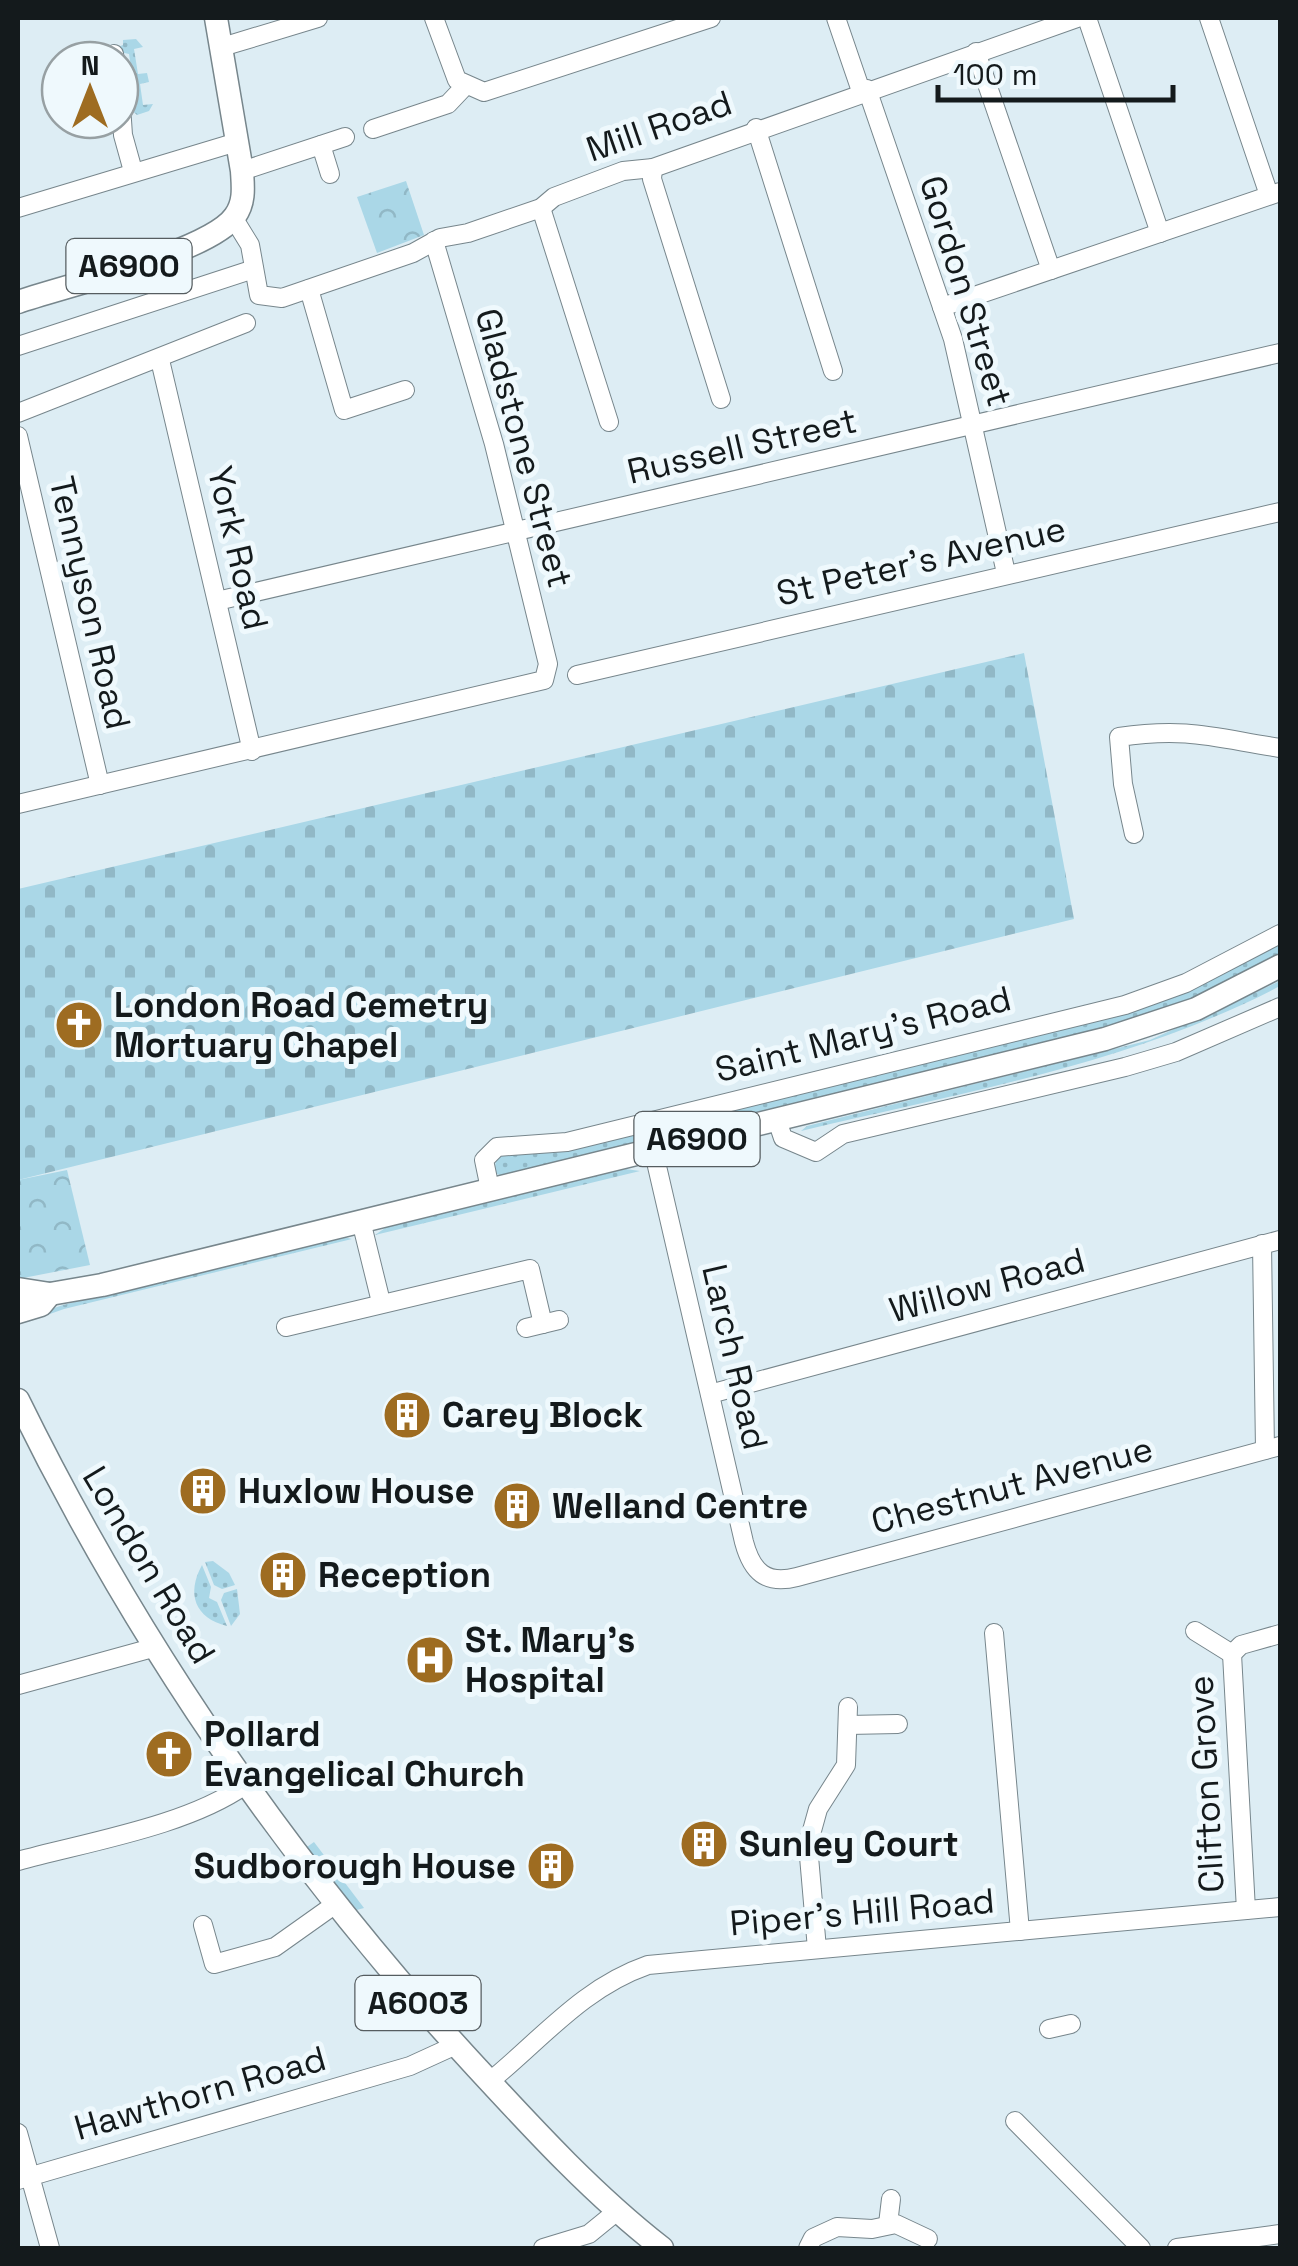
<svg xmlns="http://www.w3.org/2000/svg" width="1298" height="2266" viewBox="0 0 1298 2266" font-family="'Space Grotesk',sans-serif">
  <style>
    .grass { fill: url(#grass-dots) }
    .cemetery { fill: url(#cemetery-stones) }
    .park { fill: url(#park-crowns) }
    .garden { fill: #aad7e7 }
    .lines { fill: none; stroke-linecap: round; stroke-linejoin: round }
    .minor-casing { stroke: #77868c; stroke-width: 20 }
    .major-casing { stroke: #77868c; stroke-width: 25 }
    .minor { stroke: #fff; stroke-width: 18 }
    .major { stroke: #fff; stroke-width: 22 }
    .labels { text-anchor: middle; stroke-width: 10; stroke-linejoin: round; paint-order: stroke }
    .shield { fill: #eff9fd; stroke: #565d60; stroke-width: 2.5 }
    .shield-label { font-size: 32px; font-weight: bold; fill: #141a1c }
    .street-label { font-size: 35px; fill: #141a1c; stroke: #eff9fd }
    .poi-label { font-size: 35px; font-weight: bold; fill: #141a1c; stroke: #eff9fd; text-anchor: start }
  </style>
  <defs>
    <pattern id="grass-dots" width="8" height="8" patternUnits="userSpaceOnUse" patternTransform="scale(2.5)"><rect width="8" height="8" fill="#aad7e7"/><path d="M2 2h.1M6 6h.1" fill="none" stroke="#91b8c6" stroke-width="1.8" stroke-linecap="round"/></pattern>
    <pattern id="cemetery-stones" width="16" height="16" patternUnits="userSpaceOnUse" patternTransform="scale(2.5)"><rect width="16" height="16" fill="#aad7e7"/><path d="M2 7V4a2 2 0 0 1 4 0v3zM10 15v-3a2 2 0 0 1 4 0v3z" fill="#91b8c6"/></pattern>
    <pattern id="park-crowns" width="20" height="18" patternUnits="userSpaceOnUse" patternTransform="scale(2.5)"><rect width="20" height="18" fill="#aad7e7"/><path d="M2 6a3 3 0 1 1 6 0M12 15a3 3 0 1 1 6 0" fill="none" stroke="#91b8c6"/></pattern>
  </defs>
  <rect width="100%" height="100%" fill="#ddedf4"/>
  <g class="grass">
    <path d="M 136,39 L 143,47 L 134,49 L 138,74 L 147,73 L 149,82 L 140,84 L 143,105 L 153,104 L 149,111 L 137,115 L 129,108 L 137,106 L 134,86 L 124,87 L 123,78 L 132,75 L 129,54 L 120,52 L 118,47 L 123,45 L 123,40 Z"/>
    <path d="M 1280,942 L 1280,955 L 1183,1004 L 1125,1025 L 506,1177 L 494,1173 L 497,1154 L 1035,1035 Z"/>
    <path d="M 1280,981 L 1280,986 C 1131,1064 963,1092 801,1131 L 807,1126 L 1150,1040 Z"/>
    <path d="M 626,1169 L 640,1171 L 375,1235 L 388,1226 Z"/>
    <path d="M 340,1236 L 352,1239 L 64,1309 L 30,1321 L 31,1316 L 63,1305 Z"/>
    <path d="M 213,1561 L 229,1573 L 235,1585 L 222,1589 L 214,1585 L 205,1562 Z"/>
    <path d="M 202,1565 L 211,1587 L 209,1598 L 217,1602 L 227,1626 C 195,1618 186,1594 202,1565 Z"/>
    <path d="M 237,1589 L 240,1614 L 231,1626 L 221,1600 L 224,1593 Z"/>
  </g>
  <path class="cemetery" d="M 1024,653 L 1074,919 L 18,1180 L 18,889 Z"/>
  <g class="park">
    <path d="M 406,181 L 424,235 L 377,253 L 357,197 Z"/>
    <path d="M 67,1170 L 90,1265 L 18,1279 L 18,1180 Z"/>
  </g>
  <path class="garden" d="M 314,1842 L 364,1908 L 353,1911 L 307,1847 Z"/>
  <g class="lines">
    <g class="minor-casing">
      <g id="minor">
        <path d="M 434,18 L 457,80 L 484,92 L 711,18"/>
        <path d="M 836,18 L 861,91"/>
        <path d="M 1087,18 L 1160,233"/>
        <path d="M 1209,18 L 1269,195"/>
        <path d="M 222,47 L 318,18"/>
        <path d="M 976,52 L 1051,270"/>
        <path d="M 114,54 L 115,60"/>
        <path d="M 867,89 L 953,339 L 1006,573"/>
        <path d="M 120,91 L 123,135 L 133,171"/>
        <path d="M 756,128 L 833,371"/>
        <path d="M 373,129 L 448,104 L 465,86"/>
        <path d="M 321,145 L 330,174"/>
        <path d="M 653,168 L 652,179 L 721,399"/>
        <path d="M 242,171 L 345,137"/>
        <path d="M 18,208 L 237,142"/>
        <path d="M 541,208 L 609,422"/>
        <path d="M 234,219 L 250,245 L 259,295 L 282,298 L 413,253 L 440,238 L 468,233 L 541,208 L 554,197 L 623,171 L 653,168 L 1077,18"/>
        <path d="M 309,289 L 344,410 L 405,390"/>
        <path d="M 942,307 L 1280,192"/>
        <path d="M 18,346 L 254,269"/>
        <path d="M 160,360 L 252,751"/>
        <path d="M 18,413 L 246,323"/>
        <path d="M 18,436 L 100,785"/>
        <path d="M 217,601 L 1280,353"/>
        <path d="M 577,675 L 1280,512"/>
        <path d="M 18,804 L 544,680 L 548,664 L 494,444 L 434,241"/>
        <path d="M 1134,834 L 1123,784 L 1119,737 C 1188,727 1215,738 1280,748"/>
        <path d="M 777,1120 L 783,1138 L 816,1152 L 843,1134 L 1125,1067 L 1176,1052 L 1280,1007"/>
        <path d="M 653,1149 L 744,1542 C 752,1572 766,1585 797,1577 L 1280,1446"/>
        <path d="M 490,1189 L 484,1160 L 497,1147 L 567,1142 L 1125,1005 L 1186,983 L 1280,934"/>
        <path d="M 361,1221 L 381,1302"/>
        <path d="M 1262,1244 L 1265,1450"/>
        <path d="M 286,1327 L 530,1269 L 543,1324"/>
        <path d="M 526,1328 L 559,1320"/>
        <path d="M 710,1394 L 1280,1240"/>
        <path d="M 1195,1631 L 1232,1654"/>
        <path d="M 994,1633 L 1020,1931"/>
        <path d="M 1232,1654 L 1246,1910"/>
        <path d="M 1232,1654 L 1241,1645 L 1280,1634"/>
        <path d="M 18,1685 L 156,1647"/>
        <path d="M 848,1725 L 898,1724"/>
        <path d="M 18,1861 C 87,1842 187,1826 245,1785"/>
        <path d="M 203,1925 L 214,1964 L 275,1947 L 337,1903"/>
        <path d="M 817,1949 L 808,1845 L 818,1809 L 846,1765 L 848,1707"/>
        <path d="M 1049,2029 L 1071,2024"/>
        <path d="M 489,2082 C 542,2039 582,1988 648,1965 L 1280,1907"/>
        <path d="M 1015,2121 L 1141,2248"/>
        <path d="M 18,2133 L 50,2248"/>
        <path d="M 18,2180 L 410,2066 L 456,2045"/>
        <path d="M 888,2224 L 891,2199"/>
        <path d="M 543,2248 L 589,2234 L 616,2212"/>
        <path d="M 808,2248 L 813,2238 L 837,2227 L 872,2229 L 896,2224 L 928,2239"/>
        <path d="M 1177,2248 L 1280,2234"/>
      </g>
    </g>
    <g class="major-casing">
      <g id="major">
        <path d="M 18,302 C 64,286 210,252 235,216 C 245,202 243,187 242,171 L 216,18"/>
        <path d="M 18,1289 L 50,1294 L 102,1285 L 1105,1039 L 1196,1009 L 1280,966"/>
        <path d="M 18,1312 L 41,1305 L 50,1294"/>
        <path d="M 18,1400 C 137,1643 293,1869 477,2068 C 536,2132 594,2195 662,2248"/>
      </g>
    </g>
    <use href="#minor" class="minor"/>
    <use href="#major" class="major"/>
  </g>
  <defs>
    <g id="church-disc" transform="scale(2.5)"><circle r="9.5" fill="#9e6c21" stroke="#eff9fd"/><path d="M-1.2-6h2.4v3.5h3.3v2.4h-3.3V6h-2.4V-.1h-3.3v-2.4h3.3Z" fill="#fff"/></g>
    <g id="building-disc" transform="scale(2.5)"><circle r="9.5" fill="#9e6c21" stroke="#eff9fd"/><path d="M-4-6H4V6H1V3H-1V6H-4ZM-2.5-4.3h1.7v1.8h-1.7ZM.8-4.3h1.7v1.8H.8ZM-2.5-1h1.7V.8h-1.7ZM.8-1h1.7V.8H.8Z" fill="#fff"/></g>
    <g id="hospital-disc" transform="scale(2.5)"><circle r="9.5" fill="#9e6c21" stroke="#eff9fd"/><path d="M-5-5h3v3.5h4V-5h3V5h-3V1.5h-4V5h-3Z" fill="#fff"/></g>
  </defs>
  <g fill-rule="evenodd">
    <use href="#church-disc" x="79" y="1025"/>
    <use href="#building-disc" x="407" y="1415"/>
    <use href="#building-disc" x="203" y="1491"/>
    <use href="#building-disc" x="517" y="1506"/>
    <use href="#building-disc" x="283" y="1575"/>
    <use href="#hospital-disc" x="430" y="1660"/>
    <use href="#church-disc" x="169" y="1754"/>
    <use href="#building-disc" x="704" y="1844"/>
    <use href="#building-disc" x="551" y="1866"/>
  </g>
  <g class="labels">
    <g class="shield">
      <rect x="66.5" y="239" width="125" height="54" rx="8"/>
      <rect x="634.5" y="1112" width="125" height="54" rx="8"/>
      <rect x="355.5" y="1976" width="125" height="54" rx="8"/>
    </g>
    <g class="shield-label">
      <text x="129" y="277">A6900</text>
      <text x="697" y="1150">A6900</text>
      <text x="418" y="2014">A6003</text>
    </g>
    <g class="street-label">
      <text transform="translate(659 126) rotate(-19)" y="12">Mill Road</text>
      <text transform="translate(966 291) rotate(73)" y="12">Gordon Street</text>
      <text transform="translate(742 446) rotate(-13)" y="12">Russell Street</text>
      <text transform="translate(524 448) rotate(75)" y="12">Gladstone Street</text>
      <text transform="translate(238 548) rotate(77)" y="12">York Road</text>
      <text transform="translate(921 561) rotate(-13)" y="12">St Peter's Avenue</text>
      <text transform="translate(90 603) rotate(77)" y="12">Tennyson Road</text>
      <text transform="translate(863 1034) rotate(-14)" y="12">Saint Mary's Road</text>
      <text transform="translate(987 1285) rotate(-15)" y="12">Willow Road</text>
      <text transform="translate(735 1357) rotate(77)" y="12">Larch Road</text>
      <text transform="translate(1012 1485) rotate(-15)" y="12">Chestnut Avenue</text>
      <text transform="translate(149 1565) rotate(59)" y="12">London Road</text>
      <text transform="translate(1206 1784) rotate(-93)" y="12">Clifton Grove</text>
      <text transform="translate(862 1912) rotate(-5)" y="12">Piper's Hill Road</text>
      <text transform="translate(200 2093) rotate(-16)" y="12">Hawthorn Road</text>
    </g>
    <g class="poi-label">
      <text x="114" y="1017">London Road Cemetry<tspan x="114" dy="40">Mortuary Chapel</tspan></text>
      <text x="442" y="1427">Carey Block</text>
      <text x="238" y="1503">Huxlow House</text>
      <text x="552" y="1518">Welland Centre</text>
      <text x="318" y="1587">Reception</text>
      <text x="465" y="1652">St. Mary's<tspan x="465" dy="40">Hospital</tspan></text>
      <text x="204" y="1746">Pollard<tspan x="204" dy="40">Evangelical Church</tspan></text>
      <text x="739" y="1856">Sunley Court</text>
      <text x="516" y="1878" text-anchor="end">Sudborough House</text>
    </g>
  </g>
  <rect width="1298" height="2266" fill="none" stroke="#141a1c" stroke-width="40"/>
  <g transform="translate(90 90)"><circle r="48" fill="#eff9fd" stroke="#97a0a3" stroke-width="2.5"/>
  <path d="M0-8L18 38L0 25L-18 38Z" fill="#9e6c21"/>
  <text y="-15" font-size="28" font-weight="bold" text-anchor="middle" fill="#141a1c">N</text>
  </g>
  <path d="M938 85v15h235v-15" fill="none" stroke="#141a1c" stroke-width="5"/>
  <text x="953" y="85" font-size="30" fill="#141a1c" stroke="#eff9fd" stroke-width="8" paint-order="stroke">100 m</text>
</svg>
